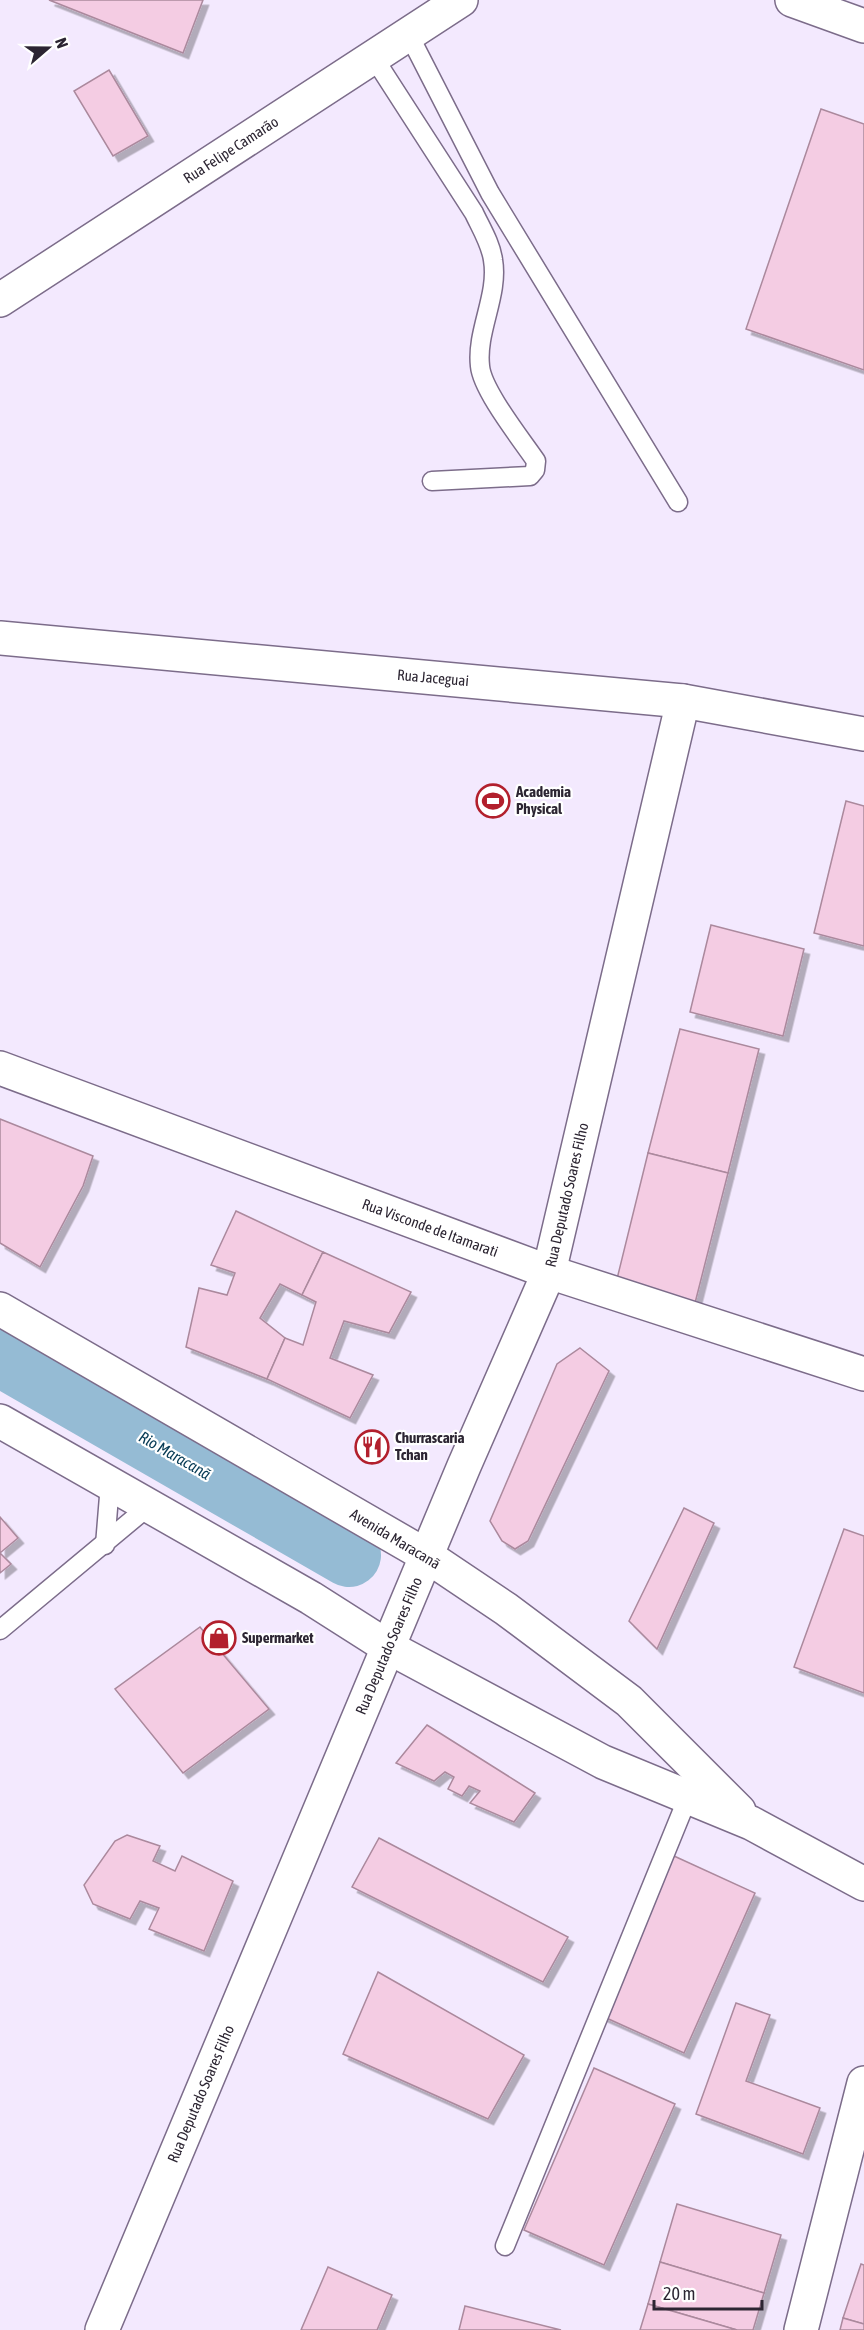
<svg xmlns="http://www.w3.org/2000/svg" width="864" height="2330" viewBox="0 0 864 2330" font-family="'Asap Condensed',sans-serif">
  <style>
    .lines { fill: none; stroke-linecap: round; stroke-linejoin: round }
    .river { stroke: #95bbd4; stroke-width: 64 }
    .building { fill: #f4cce3; stroke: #ab899d; stroke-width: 1.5; filter: url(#shadow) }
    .service-casing { stroke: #7c6c8a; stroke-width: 21 }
    .minor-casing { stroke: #7c6c8a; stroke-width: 36 }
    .tertiary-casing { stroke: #7c6c8a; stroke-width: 36 }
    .secondary-casing { stroke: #7c6c8a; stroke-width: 36 }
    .service { stroke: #fff; stroke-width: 18 }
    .minor { stroke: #fff; stroke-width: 33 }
    .tertiary { stroke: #fff; stroke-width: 33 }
    .secondary { stroke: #fff; stroke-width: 33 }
    .labels { text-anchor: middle; stroke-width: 4.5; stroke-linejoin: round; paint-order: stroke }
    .street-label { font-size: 15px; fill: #2c2532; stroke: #fff }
    .poi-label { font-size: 15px; font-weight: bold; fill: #2c2532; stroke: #fff; text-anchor: start }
    .water-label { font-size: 16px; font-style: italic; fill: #063a54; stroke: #fff }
  </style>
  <defs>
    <filter id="shadow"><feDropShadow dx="5.5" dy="5.5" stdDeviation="0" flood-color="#0004"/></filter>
  </defs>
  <rect width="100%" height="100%" fill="#f3e9fe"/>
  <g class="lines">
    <path class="river" d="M 0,1354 L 349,1555"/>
  </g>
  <g class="building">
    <path d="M 49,0 L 203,0 L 183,53 Z"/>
    <path d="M 109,70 L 148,136 L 113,156 L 74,91 Z"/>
    <path d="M 821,109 L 864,124 L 864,370 L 746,329 Z"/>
    <path d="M 846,801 L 864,806 L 864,946 L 814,933 Z"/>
    <path d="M 711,925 L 804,949 L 783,1036 L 690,1012 Z"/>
    <path d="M 680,1029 L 759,1049 L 728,1173 L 648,1153 Z"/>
    <path d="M 0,1119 L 93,1156 L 83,1186 L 40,1267 L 0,1243 Z"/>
    <path d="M 648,1153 L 728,1173 L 695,1303 L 616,1283 Z"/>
    <path d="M 236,1211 L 323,1252 L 302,1295 L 280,1284 L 260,1318 L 285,1338 L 267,1379 L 186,1347 L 199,1288 L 227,1295 L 235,1273 L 211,1265 Z"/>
    <path d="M 323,1252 L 411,1292 L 389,1333 L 344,1321 L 330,1358 L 373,1375 L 350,1418 L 267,1379 L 285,1338 L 303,1345 L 316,1302 L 302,1295 Z"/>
    <path d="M 580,1348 L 609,1371 L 528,1541 L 515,1549 L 502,1541 L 490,1521 L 557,1364 Z"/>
    <path d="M 684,1508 L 714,1523 L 657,1649 L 629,1621 Z"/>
    <path d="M 0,1517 L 18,1538 L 0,1553 Z"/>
    <path d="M 844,1529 L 864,1536 L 864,1693 L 794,1667 Z"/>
    <path d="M 0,1553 L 11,1564 L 0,1573 Z"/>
    <path d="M 200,1627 L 269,1709 L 183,1773 L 115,1689 Z"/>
    <path d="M 427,1725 L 535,1793 L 514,1822 L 470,1803 L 480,1791 L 469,1786 L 462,1796 L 448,1789 L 454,1777 L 445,1772 L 434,1781 L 396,1763 Z"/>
    <path d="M 127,1835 L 160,1846 L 153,1861 L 175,1871 L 182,1856 L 233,1881 L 204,1951 L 149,1929 L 159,1908 L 140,1901 L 130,1919 L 93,1904 L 84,1885 L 115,1841 Z"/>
    <path d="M 379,1838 L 568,1937 L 543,1982 L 352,1887 Z"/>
    <path d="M 674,1856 L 755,1893 L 684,2053 L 602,2016 Z"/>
    <path d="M 378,1972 L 524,2055 L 488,2119 L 343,2054 Z"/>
    <path d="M 736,2003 L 770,2015 L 746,2081 L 820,2108 L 803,2154 L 696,2114 Z"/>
    <path d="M 594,2068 L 675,2104 L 604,2265 L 524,2230 Z"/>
    <path d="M 677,2204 L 781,2235 L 764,2293 L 660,2262 Z"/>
    <path d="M 660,2262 L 764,2293 L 753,2330 L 737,2330 L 648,2304 Z"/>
    <path d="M 861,2264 L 864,2265 L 864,2324 L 843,2318 Z"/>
    <path d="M 328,2267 L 392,2295 L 377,2330 L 301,2330 Z"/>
    <path d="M 648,2304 L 737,2330 L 640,2330 Z"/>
    <path d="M 465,2306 L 561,2330 L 459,2330 Z"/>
    <path d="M 843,2318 L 864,2324 L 864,2330 L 840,2330 Z"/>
  </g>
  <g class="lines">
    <g class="service-casing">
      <g id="service">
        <path d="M 409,35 L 490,193 L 678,502"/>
        <path d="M 374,58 L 474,213 C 481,228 491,244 493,260 C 499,295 476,331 480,366 C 482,390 521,439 536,461 L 535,470 L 530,476 L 432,481"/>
        <path d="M 105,1545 L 110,1484"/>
        <path d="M 0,1630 L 149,1506"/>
        <path d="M 505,2246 L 688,1797"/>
      </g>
    </g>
    <g class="minor-casing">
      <g id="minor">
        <path d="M 792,0 L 864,26"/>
        <path d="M 0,638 L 683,701 L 864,734"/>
        <path d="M 0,1068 L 549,1272 L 864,1374"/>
        <path d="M 102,2330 L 464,1466 L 549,1272 L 683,701"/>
        <path d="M 801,2330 L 864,2083"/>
      </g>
    </g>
    <g class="tertiary-casing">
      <path id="tertiary" d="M 0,300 L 461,0"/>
    </g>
    <g class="secondary-casing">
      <g id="secondary">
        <path d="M 0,1309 L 427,1556 L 506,1609 L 629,1701 L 739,1811"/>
        <path d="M 0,1421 L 311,1598 L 388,1647 L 603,1762 L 751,1823 L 864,1884"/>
      </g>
    </g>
    <use href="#service" class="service"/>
    <use href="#minor" class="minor"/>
    <use href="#tertiary" class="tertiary"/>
    <use href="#secondary" class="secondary"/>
  </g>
  <defs>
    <g id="stadium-ring" transform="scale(1.725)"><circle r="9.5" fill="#fff" stroke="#b2202d" stroke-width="1.5"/><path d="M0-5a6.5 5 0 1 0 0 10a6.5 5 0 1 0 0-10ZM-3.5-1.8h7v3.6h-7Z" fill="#b2202d"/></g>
    <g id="restaurant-ring" transform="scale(1.725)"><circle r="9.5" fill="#fff" stroke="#b2202d" stroke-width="1.5"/><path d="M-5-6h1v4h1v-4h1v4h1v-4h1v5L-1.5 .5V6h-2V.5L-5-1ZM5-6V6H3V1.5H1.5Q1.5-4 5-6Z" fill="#b2202d"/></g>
    <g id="shop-ring" transform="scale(1.725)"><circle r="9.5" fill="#fff" stroke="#b2202d" stroke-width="1.5"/><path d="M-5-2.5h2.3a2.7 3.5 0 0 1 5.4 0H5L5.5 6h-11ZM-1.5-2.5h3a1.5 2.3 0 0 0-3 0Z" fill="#b2202d"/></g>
  </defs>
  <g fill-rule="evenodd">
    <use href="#stadium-ring" x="493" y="801"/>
    <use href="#restaurant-ring" x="372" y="1447"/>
    <use href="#shop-ring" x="219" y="1638"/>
  </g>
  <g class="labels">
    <g class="street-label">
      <text transform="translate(231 150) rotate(-33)" y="5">Rua Felipe Camarão</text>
      <text transform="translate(433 678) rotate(5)" y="5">Rua Jaceguai</text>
      <text transform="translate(567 1195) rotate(-77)" y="5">Rua Deputado Soares Filho</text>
      <text transform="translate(430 1228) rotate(20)" y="5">Rua Visconde de Itamarati</text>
      <text transform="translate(395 1539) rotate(31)" y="5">Avenida Maracanã</text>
      <text transform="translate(389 1646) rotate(-67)" y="5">Rua Deputado Soares Filho</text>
      <text transform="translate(201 2094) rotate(-67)" y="5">Rua Deputado Soares Filho</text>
    </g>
    <g class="poi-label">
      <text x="516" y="797">Academia<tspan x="516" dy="17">Physical</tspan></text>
      <text x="395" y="1443">Churrascaria<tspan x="395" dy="17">Tchan</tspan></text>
      <text x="242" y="1643">Supermarket</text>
    </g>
    <g class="water-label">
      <text transform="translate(175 1455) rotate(30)" y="6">Rio Maracanã</text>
    </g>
  </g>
  <g transform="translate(48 48) rotate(70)" stroke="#ffffff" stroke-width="4.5" paint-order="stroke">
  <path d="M0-4.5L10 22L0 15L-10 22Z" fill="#2c2532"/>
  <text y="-9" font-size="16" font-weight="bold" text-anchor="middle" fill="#2c2532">N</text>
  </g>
  <path d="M654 2300v9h108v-9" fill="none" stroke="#2c2532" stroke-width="3"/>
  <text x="663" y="2300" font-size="18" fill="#2c2532" stroke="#ffffff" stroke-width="4.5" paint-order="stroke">20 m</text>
</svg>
